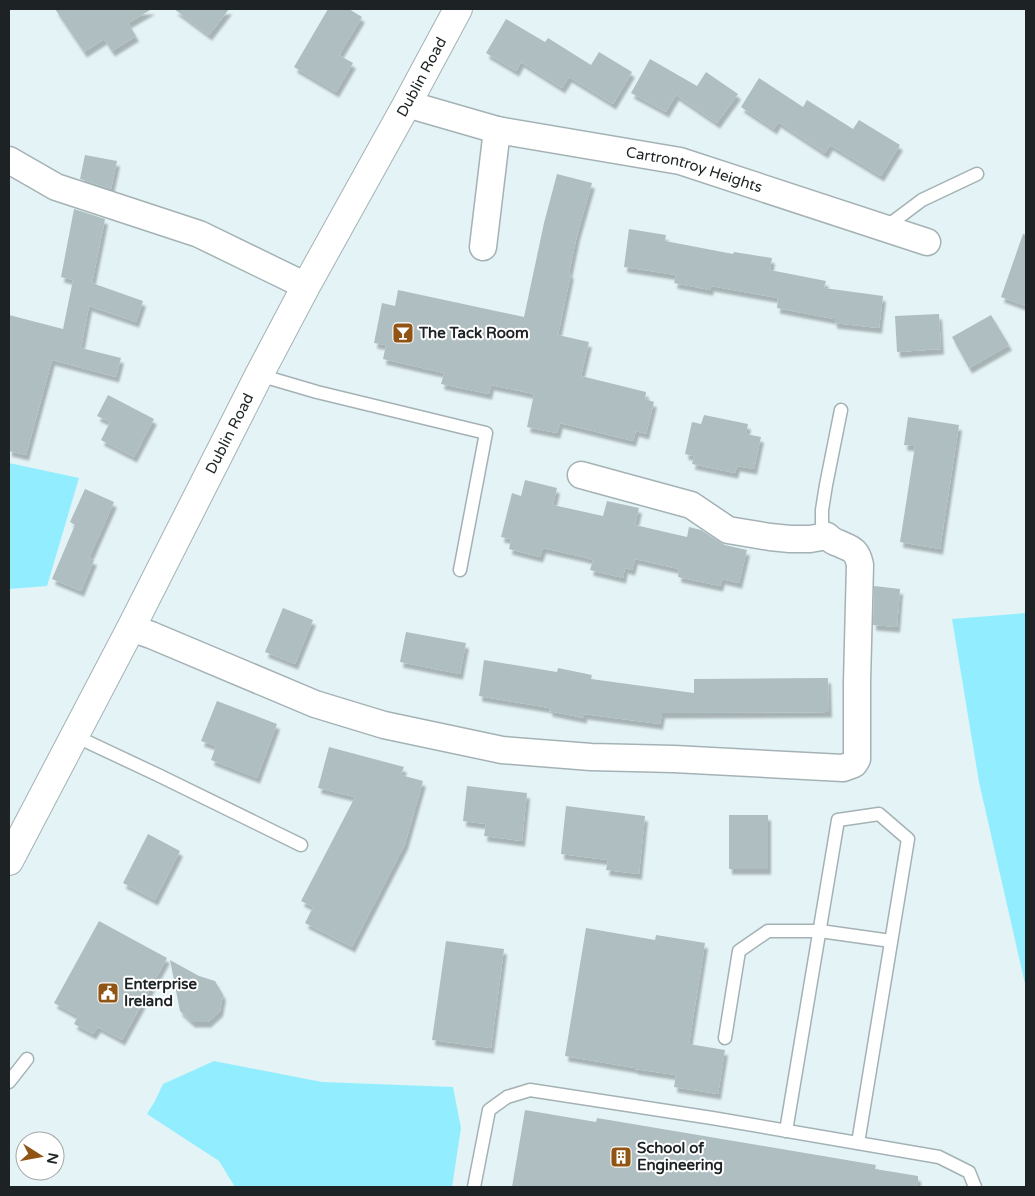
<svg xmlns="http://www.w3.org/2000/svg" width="1035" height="1196" viewBox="0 0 1035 1196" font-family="'Varela Round',sans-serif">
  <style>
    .green { fill: #92eeff }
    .building { fill: #afbec1; filter: url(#shadow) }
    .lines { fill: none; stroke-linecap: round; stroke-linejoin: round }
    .service-casing { stroke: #a4b2b5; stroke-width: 15 }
    .minor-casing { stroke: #a4b2b5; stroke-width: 29 }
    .secondary-casing { stroke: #a4b2b5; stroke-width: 30 }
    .service { stroke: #fff; stroke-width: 12 }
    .minor { stroke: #fff; stroke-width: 26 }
    .secondary { stroke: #fff; stroke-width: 28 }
    .labels { text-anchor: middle; stroke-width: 4; stroke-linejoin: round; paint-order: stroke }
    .street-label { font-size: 15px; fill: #1d2324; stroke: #fff }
    .poi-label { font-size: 15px; font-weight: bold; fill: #1d2324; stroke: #fff; text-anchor: start }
  </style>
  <defs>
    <filter id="shadow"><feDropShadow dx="3" dy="5.5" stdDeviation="1" flood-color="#0004"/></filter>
  </defs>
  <rect width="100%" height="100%" fill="#e4f3f6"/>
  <g class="green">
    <path d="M 9,463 L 79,478 L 47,586 L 9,589 Z"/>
    <path d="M 1026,613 L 1026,988 L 979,782 L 952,619 Z"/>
    <path d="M 214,1061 L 322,1082 L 453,1087 L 461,1128 L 452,1187 L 235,1187 L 219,1161 L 147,1114 L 155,1101 L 163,1084 Z"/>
  </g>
  <g class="building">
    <path d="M 55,9 L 152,9 L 128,23 L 136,36 L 112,51 L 104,39 L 84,52 Z"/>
    <path d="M 174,9 L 229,9 L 209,35 Z"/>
    <path d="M 328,9 L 349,9 L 362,17 L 339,55 L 353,63 L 336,92 L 294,67 Z"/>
    <path d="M 506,19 L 545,42 L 548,38 L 591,65 L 599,52 L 632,72 L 613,104 L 569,77 L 562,88 L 521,62 L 516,71 L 486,53 Z"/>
    <path d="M 650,59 L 697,86 L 706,72 L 738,94 L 717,123 L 676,95 L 666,112 L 631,93 Z"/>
    <path d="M 759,78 L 803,107 L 807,100 L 853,129 L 859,120 L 900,145 L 881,176 L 830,145 L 825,153 L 778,122 L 774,129 L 741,107 Z"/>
    <path d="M 85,155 L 117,161 L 111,189 L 80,179 Z"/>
    <path d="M 557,174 L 592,183 L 577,235 L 569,273 L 571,273 L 558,335 L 589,342 L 581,376 L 646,392 L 645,399 L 654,402 L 646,434 L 636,431 L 633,441 L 560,423 L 557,433 L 527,427 L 534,394 L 491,385 L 489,394 L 441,384 L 444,373 L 383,359 L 386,345 L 374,343 L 382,303 L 395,306 L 398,290 L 524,317 L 544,223 Z"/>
    <path d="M 74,209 L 105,219 L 92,283 L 143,301 L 136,322 L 89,306 L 81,348 L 121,358 L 116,377 L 52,360 L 26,455 L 9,451 L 9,315 L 63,329 L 73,280 L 61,277 Z"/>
    <path d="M 629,229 L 666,235 L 665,241 L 733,254 L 734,252 L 772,258 L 770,270 L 826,281 L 824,288 L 883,296 L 879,328 L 834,323 L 834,319 L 777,308 L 778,298 L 711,286 L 710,290 L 674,283 L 676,275 L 624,267 Z"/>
    <path d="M 1023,234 L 1026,235 L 1026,306 L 1001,297 Z"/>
    <path d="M 939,314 L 941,349 L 897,352 L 895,316 Z"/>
    <path d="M 991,315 L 1009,345 L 969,368 L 952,337 Z"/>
    <path d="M 108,395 L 154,419 L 134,457 L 101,440 L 110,422 L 97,416 Z"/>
    <path d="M 704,415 L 748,424 L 746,434 L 761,437 L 754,469 L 737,466 L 735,473 L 692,464 L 694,456 L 685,454 L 692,422 L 701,424 Z"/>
    <path d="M 908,417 L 959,425 L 940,549 L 900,542 L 915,446 L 904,445 Z"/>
    <path d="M 525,480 L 557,488 L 553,505 L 603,516 L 607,501 L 639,508 L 635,525 L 687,537 L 689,527 L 701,530 L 720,542 L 725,545 L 747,550 L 739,583 L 722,579 L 720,586 L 678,577 L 679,569 L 635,559 L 632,570 L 625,568 L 623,578 L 590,570 L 593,560 L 583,557 L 543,548 L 540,557 L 509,549 L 511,539 L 501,537 L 512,493 L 521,496 Z"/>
    <path d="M 85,489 L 114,502 L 89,558 L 94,560 L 81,591 L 52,579 L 75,525 L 70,522 Z"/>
    <path d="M 874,586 L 900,589 L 897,627 L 873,625 Z"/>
    <path d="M 283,608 L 313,620 L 295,664 L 265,652 Z"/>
    <path d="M 406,632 L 466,643 L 460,674 L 400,662 Z"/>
    <path d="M 484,660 L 557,672 L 558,668 L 592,675 L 591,679 L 694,693 L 694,679 L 828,678 L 829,712 L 662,713 L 660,724 L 584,714 L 584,718 L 549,711 L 550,708 L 479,696 Z"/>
    <path d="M 217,701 L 277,724 L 257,778 L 211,760 L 216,746 L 201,741 Z"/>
    <path d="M 329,747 L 404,767 L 401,775 L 423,781 L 405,844 L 352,947 L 305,923 L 313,907 L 301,901 L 355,797 L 318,788 Z"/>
    <path d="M 467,786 L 527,793 L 522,841 L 484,836 L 486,824 L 463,821 Z"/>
    <path d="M 566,806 L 645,816 L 639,874 L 606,870 L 608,860 L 561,854 Z"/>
    <rect x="729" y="815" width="39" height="54"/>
    <path d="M 148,834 L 180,851 L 155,900 L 123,883 Z"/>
    <path d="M 99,921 L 167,958 L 122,1040 L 98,1027 L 93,1034 L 74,1024 L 78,1016 L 54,1003 Z"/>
    <path d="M 586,928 L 655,940 L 656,935 L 705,943 L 689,1044 L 725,1050 L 718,1094 L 674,1087 L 676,1075 L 635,1069 L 635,1068 L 565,1056 Z"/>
    <path d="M 446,941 L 504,949 L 491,1048 L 432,1040 Z"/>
    <path d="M 170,960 L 199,976 L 215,981 L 223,995 L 220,1011 L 208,1022 L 192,1022 L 180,1011 Z"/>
    <path d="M 525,1110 L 596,1122 L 597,1118 L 876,1165 L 875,1169 L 918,1176 L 918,1187 L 512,1187 Z"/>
  </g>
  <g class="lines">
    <g class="service-casing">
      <g id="service">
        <path d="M 886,227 L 922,200 L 977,174"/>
        <path d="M 259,375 L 317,392 L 486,433 L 460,570"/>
        <path d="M 827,536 L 822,523 L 822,510 L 826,485 L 841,410"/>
        <path d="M 75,736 L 158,775 L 301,845"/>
        <path d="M 725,1038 L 739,951 L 768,931 L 820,931 L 891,941"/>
        <path d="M 9,1082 L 27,1059"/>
        <path d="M 786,1131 L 838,820 L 879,814 L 908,839 L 858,1143"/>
        <path d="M 474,1187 L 489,1110 L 507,1097 L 530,1090 L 712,1118 L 939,1157 L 969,1172 L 975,1187"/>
      </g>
    </g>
    <g class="minor-casing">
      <g id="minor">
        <path id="s1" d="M 407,104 L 497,130 L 680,161 L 927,242"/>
        <path d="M 9,160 L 56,187 L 199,234 L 306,286"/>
        <path d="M 483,247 L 497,130"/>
        <path d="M 131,628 L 151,635 L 315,704 L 384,725 L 502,750 L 591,757 L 674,759 L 843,768 L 854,764 L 857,759 L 857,682 L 860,565 C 857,549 851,549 838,543 C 834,542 830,539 827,536 L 810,539 L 790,539 L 770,537 L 728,530 L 691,505 L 581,475"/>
      </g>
    </g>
    <g class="secondary-casing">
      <g id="secondary">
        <path id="s2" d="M 9,861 L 131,628 L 259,375 L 306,286 L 407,104 L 458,9"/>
      </g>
    </g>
    <use href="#service" class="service"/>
    <use href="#minor" class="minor"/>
    <use href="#secondary" class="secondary"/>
  </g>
  <defs>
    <g id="bar-square" transform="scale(1.125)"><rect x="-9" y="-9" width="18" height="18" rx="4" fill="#905414" stroke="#fff"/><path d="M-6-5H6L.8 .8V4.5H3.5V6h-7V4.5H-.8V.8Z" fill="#fff"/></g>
    <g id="civic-square" transform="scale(1.125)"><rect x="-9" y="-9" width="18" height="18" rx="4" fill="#905414" stroke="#fff"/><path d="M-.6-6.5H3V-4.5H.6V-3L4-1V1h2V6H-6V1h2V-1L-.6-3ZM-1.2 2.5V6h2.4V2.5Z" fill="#fff"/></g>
    <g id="building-square" transform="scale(1.125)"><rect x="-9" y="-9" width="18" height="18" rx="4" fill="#905414" stroke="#fff"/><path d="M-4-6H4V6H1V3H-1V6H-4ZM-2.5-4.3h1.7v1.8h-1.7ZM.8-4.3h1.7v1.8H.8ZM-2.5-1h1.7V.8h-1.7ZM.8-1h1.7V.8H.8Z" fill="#fff"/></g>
  </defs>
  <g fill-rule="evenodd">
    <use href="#bar-square" x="403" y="333"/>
    <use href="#civic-square" x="108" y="993"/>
    <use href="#building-square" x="621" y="1157"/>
  </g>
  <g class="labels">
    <g class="street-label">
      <text dy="5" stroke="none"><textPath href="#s2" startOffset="886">Dublin Road</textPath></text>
      <text dy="5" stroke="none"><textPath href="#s1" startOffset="295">Cartrontroy Heights</textPath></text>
      <text dy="5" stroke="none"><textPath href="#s2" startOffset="481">Dublin Road</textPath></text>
    </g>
    <g class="poi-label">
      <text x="419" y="338">The Tack Room</text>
      <text x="124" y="989">Enterprise<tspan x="124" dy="17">Ireland</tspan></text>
      <text x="637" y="1153">School of<tspan x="637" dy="17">Engineering</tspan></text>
    </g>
  </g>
  <rect width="1035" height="1196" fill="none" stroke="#1d2324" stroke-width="20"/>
  <g transform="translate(40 1156) rotate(101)"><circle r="24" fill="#ffffff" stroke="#a5a7a7"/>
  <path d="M0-4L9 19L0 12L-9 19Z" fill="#905414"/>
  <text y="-8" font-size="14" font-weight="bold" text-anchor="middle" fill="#1d2324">N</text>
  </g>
</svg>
